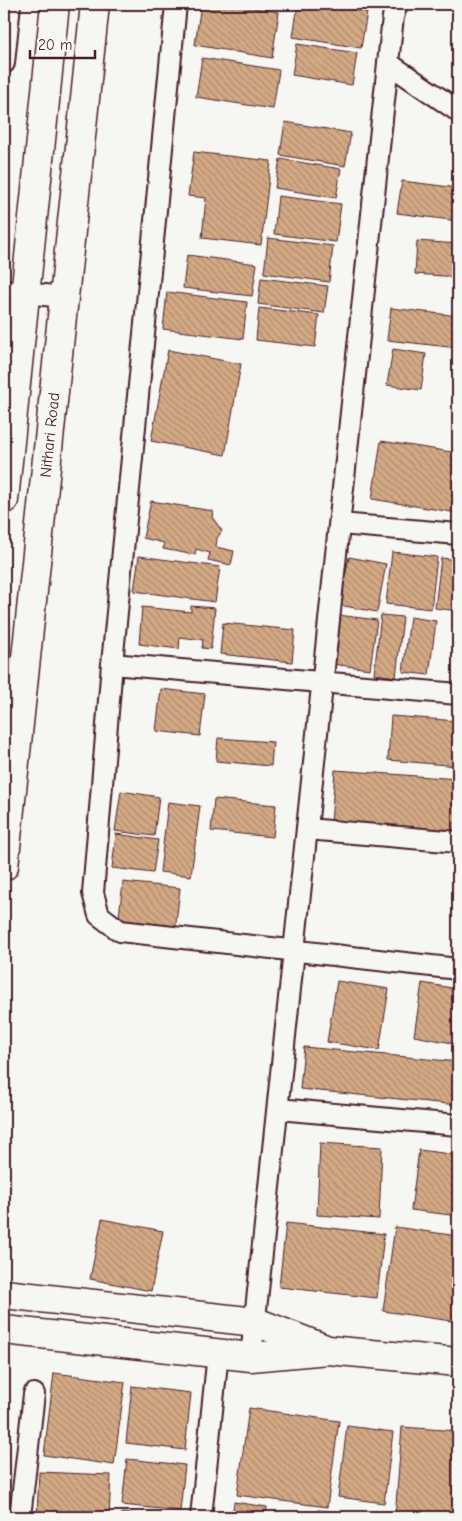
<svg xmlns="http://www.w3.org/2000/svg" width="462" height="1521" viewBox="0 0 462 1521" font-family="'Comic Neue',sans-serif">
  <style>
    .building { fill: url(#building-back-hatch); stroke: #4a1f2b }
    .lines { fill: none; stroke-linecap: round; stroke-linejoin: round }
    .street-casing { stroke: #4a1f2b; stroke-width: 24 }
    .secondary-casing { stroke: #4a1f2b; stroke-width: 31 }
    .street { stroke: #f6f6f2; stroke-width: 20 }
    .secondary { stroke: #f6f6f2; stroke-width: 28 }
    .labels { text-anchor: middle; stroke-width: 4; stroke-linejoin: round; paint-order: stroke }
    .street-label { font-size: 16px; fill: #4a1f2b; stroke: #f6f6f2 }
  </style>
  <defs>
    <pattern id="building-back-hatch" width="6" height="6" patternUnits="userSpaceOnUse" patternTransform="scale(1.25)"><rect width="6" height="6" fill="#d4aa85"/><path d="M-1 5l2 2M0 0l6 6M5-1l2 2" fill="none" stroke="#ae8a6d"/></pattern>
  </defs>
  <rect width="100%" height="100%" fill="#f6f6f2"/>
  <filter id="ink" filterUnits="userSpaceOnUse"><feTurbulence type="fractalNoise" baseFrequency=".02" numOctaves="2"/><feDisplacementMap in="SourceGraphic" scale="10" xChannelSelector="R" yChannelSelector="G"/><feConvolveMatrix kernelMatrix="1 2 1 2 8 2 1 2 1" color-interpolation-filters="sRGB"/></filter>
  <g filter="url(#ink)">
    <g class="building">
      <path d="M 201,4 L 230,4 L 279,12 L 272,58 L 195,45 Z"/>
      <path d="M 298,4 L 317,4 L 367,12 L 361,48 L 293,37 Z"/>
      <path d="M 297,44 L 357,53 L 352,85 L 292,75 Z"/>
      <path d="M 202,58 L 279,70 L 273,109 L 196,97 Z"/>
      <path d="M 285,122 L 351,133 L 345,166 L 280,155 Z"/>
      <path d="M 194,152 L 271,161 L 261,245 L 202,238 L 206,198 L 188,196 Z"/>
      <path d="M 280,159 L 341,169 L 336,198 L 275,188 Z"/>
      <path d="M 402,181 L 458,188 L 458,221 L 397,213 Z"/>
      <path d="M 278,196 L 341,204 L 336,242 L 274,234 Z"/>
      <path d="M 268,238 L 333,246 L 329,282 L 264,273 Z"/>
      <path d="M 417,241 L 458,244 L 458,277 L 415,274 Z"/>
      <path d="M 187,255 L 257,264 L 252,296 L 183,288 Z"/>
      <path d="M 261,278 L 328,286 L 324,313 L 258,304 Z"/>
      <path d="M 167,292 L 247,302 L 243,339 L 163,329 Z"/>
      <path d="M 259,308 L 319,315 L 315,347 L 256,340 Z"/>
      <path d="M 391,308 L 458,316 L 458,348 L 387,340 Z"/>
      <path d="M 393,349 L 426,354 L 421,390 L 387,385 Z"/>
      <path d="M 168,350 L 241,364 L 225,455 L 151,441 Z"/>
      <path d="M 381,441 L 458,453 L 458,513 L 372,499 Z"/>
      <path d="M 151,501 L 213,511 L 212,517 L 222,531 L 217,538 L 216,547 L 234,551 L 231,565 L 208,560 L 210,553 L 196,549 L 195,555 L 163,549 L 164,543 L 143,538 Z"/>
      <path d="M 392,552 L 437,557 L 431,609 L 386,604 Z"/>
      <path d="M 139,556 L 220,567 L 215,602 L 134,591 Z"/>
      <path d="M 349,557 L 386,564 L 377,612 L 339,605 Z"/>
      <path d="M 441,558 L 458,560 L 458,611 L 435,608 Z"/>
      <path d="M 191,606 L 215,608 L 211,649 L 202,648 L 203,640 L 180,637 L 179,649 L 139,644 L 142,607 L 191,612 Z"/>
      <path d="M 338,615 L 377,620 L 370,669 L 332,664 Z"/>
      <path d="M 381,615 L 403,617 L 396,677 L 374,674 Z"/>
      <path d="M 410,617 L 436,621 L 429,675 L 403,672 Z"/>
      <path d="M 223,623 L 295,630 L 292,662 L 220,654 Z"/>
      <path d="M 161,689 L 205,694 L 200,736 L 156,731 Z"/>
      <path d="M 391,716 L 458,721 L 458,766 L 388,760 Z"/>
      <path d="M 218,738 L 273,742 L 271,766 L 216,761 Z"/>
      <path d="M 335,770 L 458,779 L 458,833 L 331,824 Z"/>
      <path d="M 121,791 L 159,797 L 154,836 L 115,831 Z"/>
      <path d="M 214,799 L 276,805 L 273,837 L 211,831 Z"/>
      <path d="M 168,802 L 200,806 L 191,876 L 160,872 Z"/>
      <path d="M 116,834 L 158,840 L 153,873 L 112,868 Z"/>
      <path d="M 123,882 L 180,888 L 175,932 L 118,925 Z"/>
      <path d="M 337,981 L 389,989 L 379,1050 L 327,1042 Z"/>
      <path d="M 422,983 L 458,989 L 458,1044 L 414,1036 Z"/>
      <path d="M 304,1047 L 458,1062 L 458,1105 L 300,1089 Z"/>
      <path d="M 320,1143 L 382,1147 L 379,1219 L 317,1215 Z"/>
      <path d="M 419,1150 L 458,1155 L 458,1216 L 411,1210 Z"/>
      <path d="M 102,1219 L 163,1231 L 151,1291 L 90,1279 Z"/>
      <path d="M 286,1223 L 384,1234 L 377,1298 L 279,1287 Z"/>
      <path d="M 395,1227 L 458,1236 L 458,1322 L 383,1311 Z"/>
      <path d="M 54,1373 L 125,1382 L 114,1465 L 44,1455 Z"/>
      <path d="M 132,1386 L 191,1393 L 185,1450 L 126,1443 Z"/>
      <path d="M 249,1408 L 339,1421 L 327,1507 L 237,1495 Z"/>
      <path d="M 347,1426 L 393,1432 L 384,1503 L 338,1497 Z"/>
      <path d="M 402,1427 L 458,1431 L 458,1517 L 395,1517 Z"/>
      <path d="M 127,1459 L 185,1465 L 180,1511 L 122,1505 Z"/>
      <path d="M 39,1472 L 111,1475 L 109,1517 L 37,1517 Z"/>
      <path d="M 234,1502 L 267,1507 L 266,1517 L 232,1517 Z"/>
      <path d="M 318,1510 L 375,1517 L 317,1517 Z"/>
      <path d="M 274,1512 L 309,1516 L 309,1517 L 273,1517 Z"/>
      <path d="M 122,1513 L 165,1517 L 121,1517 Z"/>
    </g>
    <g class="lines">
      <g class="street-casing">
        <g id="street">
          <path d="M 176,4 L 112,664 L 93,893 L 99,915 L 120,931 L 458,969"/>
          <path d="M 4,63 L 10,4"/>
          <path d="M 388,63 L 458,111"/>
          <path d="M 4,291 L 64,297"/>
          <path d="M 340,524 L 458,534"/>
          <path d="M 112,664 L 458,694"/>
          <path d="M 307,829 L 458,842"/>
          <path d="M 278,1109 L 458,1125"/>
          <path d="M 251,1357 L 388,63 L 393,17 L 397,4"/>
          <path d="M 20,1517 L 34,1394"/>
          <path d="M 201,1517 L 218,1353"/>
        </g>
      </g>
      <g class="secondary-casing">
        <g id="secondary">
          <path d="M 4,500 L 55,4"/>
          <path d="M 4,866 L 95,4"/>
          <path d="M 4,1294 L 256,1322 L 323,1348"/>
          <path d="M 4,1330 L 251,1357 L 328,1350 L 458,1362"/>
        </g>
      </g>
      <use href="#street" class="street"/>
      <use href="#secondary" class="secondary"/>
    </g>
  </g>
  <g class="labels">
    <g class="street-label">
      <text transform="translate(49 435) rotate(-84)" y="6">Nithari Road</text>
    </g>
  </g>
  <rect width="462" height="1521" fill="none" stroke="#f6f6f2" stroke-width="20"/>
  <rect x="10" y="10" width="442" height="1501" fill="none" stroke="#4a1f2b" stroke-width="2" filter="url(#ink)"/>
  <path d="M30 50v8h65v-8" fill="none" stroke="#4a1f2b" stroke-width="2.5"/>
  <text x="38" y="50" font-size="15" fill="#4a1f2b" stroke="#f6f6f2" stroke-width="4" paint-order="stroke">20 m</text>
</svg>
